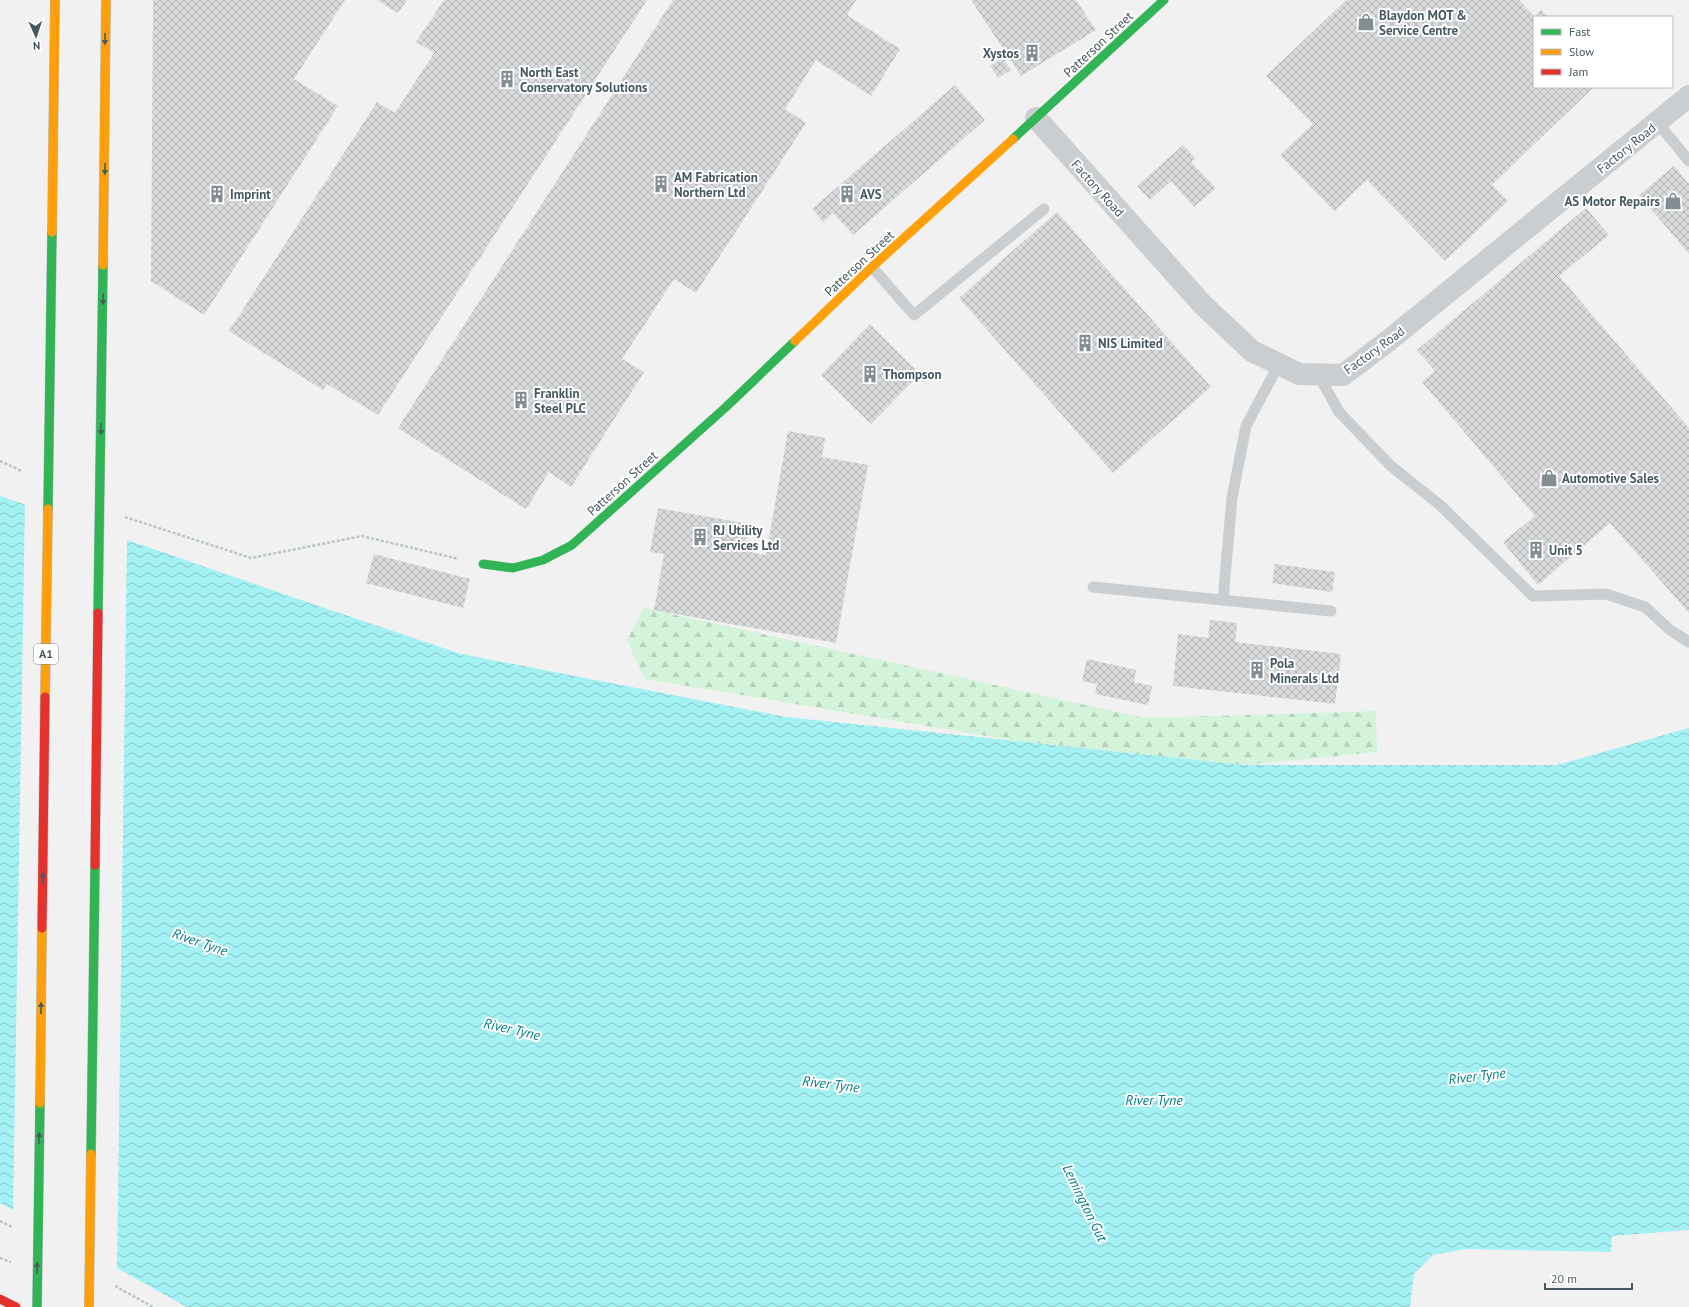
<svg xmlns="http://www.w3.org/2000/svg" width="1689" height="1307" viewBox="0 0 1689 1307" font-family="'PT Sans',sans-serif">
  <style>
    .forest { fill: url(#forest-firs) }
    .water { fill: url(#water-waves) }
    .pier { fill: #f2f1f1 }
    .building { fill: url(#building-cross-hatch) }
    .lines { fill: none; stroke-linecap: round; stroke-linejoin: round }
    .path { stroke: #b7c6c0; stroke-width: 2.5; stroke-dasharray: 3 2; stroke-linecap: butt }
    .lane { stroke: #caced0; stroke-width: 11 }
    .street { stroke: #caced0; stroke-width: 22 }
    .fast { stroke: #30b455; stroke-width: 9 }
    .slow { stroke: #ff9f0a; stroke-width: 9 }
    .jam { stroke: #e5322d; stroke-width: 9 }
    .fast-bridge-casing { stroke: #b5bdc1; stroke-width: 10; stroke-linecap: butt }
    .slow-bridge-casing { stroke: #b5bdc1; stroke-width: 10; stroke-linecap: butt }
    .jam-bridge-casing { stroke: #b5bdc1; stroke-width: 10; stroke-linecap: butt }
    .fast-bridge { stroke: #30b455; stroke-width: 9 }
    .slow-bridge { stroke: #ff9f0a; stroke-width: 9 }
    .jam-bridge { stroke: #e5322d; stroke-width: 9 }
    .oneway { fill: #455d5f }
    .labels { text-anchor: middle; stroke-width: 4; stroke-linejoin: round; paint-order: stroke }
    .shield { fill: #fff; stroke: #7e8a90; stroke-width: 1 }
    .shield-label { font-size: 12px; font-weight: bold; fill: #465860 }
    .poi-label { font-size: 13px; font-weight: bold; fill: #465860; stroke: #fff; text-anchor: start }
    .street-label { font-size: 13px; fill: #465860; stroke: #fff }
    .water-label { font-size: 14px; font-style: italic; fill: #058086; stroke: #fff }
  </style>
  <defs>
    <pattern id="forest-firs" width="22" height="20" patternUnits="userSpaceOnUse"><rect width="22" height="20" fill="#d3f3da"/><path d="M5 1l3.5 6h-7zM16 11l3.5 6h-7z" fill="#b6d2be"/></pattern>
    <pattern id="water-waves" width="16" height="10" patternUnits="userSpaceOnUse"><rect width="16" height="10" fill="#a4f1f4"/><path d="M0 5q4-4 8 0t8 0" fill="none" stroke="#87c6c9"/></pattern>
    <pattern id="building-cross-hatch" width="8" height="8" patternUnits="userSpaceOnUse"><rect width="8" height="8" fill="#d9dadb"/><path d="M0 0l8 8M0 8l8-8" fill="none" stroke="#b2b4b5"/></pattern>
  </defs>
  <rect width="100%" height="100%" fill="#f2f1f1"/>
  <path class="forest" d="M 644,608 L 1145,718 L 1376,711 L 1377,752 L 1244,765 L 1017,741 L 645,679 L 627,640 Z"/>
  <path class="water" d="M 0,496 L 295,598 L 461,654 L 786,717 L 1244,765 L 1557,765 L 1689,728 L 1689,1230 L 1612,1236 L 1611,1252 L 1467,1249 L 1433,1255 L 1414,1274 L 1410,1307 L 187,1307 L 0,1203 Z"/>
  <path class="pier" d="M 25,502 L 127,538 L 117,1271 L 13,1213 Z"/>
  <g class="building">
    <path d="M 153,0 L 345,0 L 294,79 L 338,106 L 204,315 L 151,281 Z"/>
    <path d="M 377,0 L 407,0 L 398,13 Z"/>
    <path d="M 444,0 L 647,0 L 378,415 L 327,384 L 323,390 L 229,331 L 377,102 L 395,113 L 434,53 L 416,42 Z"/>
    <path d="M 673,0 L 856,0 L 847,15 L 900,49 L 871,96 L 816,60 L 785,109 L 806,123 L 696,293 L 674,279 L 643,327 L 622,359 L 644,372 L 571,487 L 549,472 L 526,509 L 398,428 Z"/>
    <path d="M 971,0 L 1076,0 L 1096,30 L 1021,76 Z"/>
    <path d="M 1346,0 L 1519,0 L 1535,17 L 1541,10 L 1548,17 L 1534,17 L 1534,87 L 1594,87 L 1492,185 L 1508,201 L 1445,261 L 1367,180 L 1334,211 L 1280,155 L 1313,124 L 1266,76 Z"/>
    <path d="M 1003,58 L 1011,70 L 998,78 L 990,66 Z"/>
    <path d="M 955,85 L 985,120 L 853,235 L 833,213 L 823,222 L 812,209 Z"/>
    <path d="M 1183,145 L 1195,158 L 1191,162 L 1216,188 L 1194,207 L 1171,181 L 1150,200 L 1137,186 Z"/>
    <path d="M 1674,166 L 1689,184 L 1689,254 L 1639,195 Z"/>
    <path d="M 1586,208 L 1609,235 L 1559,276 L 1689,428 L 1689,613 L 1610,523 L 1538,585 L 1503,542 L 1535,516 L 1422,382 L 1435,371 L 1417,350 Z"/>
    <path d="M 1057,212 L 1211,387 L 1113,473 L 959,298 Z"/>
    <path d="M 870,324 L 920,374 L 871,424 L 821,375 Z"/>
    <path d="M 788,431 L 825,438 L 822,457 L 868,465 L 836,643 L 654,610 L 664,554 L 650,552 L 658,508 L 749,524 L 744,551 L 766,555 Z"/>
    <path d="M 374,554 L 470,579 L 463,608 L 366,583 Z"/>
    <path d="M 1275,564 L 1335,572 L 1332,592 L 1272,583 Z"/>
    <path d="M 1210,620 L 1237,623 L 1235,642 L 1341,654 L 1335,704 L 1173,686 L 1178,634 L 1208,638 Z"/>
    <path d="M 1087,659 L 1136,670 L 1134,682 L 1152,686 L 1148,705 L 1095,694 L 1097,684 L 1082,681 Z"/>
  </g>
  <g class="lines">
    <g class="path">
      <path d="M 0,461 L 22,471"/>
      <path d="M 125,517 L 251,558 L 362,536 L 459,559"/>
      <path d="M 0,1221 L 12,1227"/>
      <path d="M 0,1258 L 11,1262"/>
      <path d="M 115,1286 L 153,1307"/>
    </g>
    <g class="lane">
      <path d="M 1657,122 L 1689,161"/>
      <path d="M 872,267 L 914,315 L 1044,209"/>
      <path d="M 1318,374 L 1339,412 L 1391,466 L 1440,505 L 1533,596 L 1606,594 L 1645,607 L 1670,630 L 1689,642"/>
      <path d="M 1093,587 L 1331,611"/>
      <path d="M 1223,600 L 1232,498 L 1246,426 L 1279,364"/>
    </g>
    <path class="street" d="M 1036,118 L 1203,305 L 1252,351 L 1299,374 L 1343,375 L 1388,341 L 1689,96"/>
    <g class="fast">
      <path d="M 1013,139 L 1164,0"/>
      <path d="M 483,564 L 513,568 L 543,560 L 572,545 L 726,407 L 795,341"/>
    </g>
    <path class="slow" d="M 795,341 L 872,267 L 1013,139"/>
    <path class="jam" d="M 0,1299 L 16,1307"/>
    <g class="fast-bridge-casing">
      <g id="fast-bridge">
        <path d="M 48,509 L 52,232"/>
        <path d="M 98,613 L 103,265"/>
        <path d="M 91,1154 L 95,865"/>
        <path d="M 37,1307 L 40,1103"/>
      </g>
    </g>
    <g class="slow-bridge-casing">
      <g id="slow-bridge">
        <path d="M 52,232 L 55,0"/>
        <path d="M 103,265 L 106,0"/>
        <path d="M 45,697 L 48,509"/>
        <path d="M 40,1103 L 42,928"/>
        <path d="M 89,1307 L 91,1154"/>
      </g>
    </g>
    <g class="jam-bridge-casing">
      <g id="jam-bridge">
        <path d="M 95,865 L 98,613"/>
        <path d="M 42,928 L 45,697"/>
      </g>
    </g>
    <use href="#fast-bridge" class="fast-bridge"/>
    <use href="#slow-bridge" class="slow-bridge"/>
    <use href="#jam-bridge" class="jam-bridge"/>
  </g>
  <defs><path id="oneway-solid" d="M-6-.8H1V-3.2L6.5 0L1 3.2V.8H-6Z"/></defs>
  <g class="oneway">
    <use href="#oneway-solid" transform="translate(105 39) rotate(90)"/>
    <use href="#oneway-solid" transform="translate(105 169) rotate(91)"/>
    <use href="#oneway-solid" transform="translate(103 299) rotate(91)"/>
    <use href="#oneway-solid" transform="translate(101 429) rotate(91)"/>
    <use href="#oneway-solid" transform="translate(43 878) rotate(-89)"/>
    <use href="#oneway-solid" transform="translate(41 1008) rotate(-89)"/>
    <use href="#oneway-solid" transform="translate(39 1138) rotate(-89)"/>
    <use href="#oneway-solid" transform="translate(37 1268) rotate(-89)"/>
  </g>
  <defs>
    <g id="shop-bare" transform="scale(1.38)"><path d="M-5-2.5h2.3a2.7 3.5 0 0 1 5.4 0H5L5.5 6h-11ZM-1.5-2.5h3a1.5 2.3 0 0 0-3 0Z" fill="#828e93" stroke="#fff" stroke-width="2.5" paint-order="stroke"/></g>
    <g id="building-bare" transform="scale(1.38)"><path d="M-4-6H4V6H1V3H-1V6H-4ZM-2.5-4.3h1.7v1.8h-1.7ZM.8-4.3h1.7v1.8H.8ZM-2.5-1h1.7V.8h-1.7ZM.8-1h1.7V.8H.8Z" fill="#828e93" stroke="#fff" stroke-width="2.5" paint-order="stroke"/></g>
  </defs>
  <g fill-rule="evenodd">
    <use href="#shop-bare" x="1366" y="22"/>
    <use href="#building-bare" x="1032" y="53"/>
    <use href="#building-bare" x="507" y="79"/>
    <use href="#building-bare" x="661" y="184"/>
    <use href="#building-bare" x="217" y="194"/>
    <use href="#building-bare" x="847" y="194"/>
    <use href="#shop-bare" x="1673" y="201"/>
    <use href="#building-bare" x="1085" y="343"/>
    <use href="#building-bare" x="870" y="374"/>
    <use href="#building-bare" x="521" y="400"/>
    <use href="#shop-bare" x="1549" y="478"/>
    <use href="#building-bare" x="700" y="537"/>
    <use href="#building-bare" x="1536" y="550"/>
    <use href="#building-bare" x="1257" y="670"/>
  </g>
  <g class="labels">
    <rect class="shield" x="34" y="644" width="24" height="20" rx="3"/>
    <g class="shield-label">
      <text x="46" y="658">A1</text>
    </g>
    <g class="poi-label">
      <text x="1379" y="20">Blaydon MOT &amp;<tspan x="1379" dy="15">Service Centre</tspan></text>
      <text x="1019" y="58" text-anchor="end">Xystos</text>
      <text x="520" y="77">North East<tspan x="520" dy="15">Conservatory Solutions</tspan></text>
      <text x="674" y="182">AM Fabrication<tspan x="674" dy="15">Northern Ltd</tspan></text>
      <text x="230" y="199">Imprint</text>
      <text x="860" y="199">AVS</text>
      <text x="1660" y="206" text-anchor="end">AS Motor Repairs</text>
      <text x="1098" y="348">NIS Limited</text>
      <text x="883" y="379">Thompson</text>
      <text x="534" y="398">Franklin<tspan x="534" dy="15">Steel PLC</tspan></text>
      <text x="1562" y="483">Automotive Sales</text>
      <text x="713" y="535">RJ Utility<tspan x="713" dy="15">Services Ltd</tspan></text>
      <text x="1549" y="555">Unit 5</text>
      <text x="1270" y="668">Pola<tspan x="1270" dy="15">Minerals Ltd</tspan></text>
    </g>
    <g class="street-label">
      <text transform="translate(1098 44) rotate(-43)" y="5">Patterson Street</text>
      <text transform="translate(1626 148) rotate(-39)" y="5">Factory Road</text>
      <text transform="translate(1098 188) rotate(48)" y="5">Factory Road</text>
      <text transform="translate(859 263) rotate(-43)" y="5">Patterson Street</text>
      <text transform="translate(1374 350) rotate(-36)" y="5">Factory Road</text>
      <text transform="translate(622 483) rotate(-42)" y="5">Patterson Street</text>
    </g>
    <g class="water-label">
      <text transform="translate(200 942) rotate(19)" y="5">River Tyne</text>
      <text transform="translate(512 1029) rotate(13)" y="5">River Tyne</text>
      <text transform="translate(1477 1076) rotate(-7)" y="5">River Tyne</text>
      <text transform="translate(831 1084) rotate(7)" y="5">River Tyne</text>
      <text x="1154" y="1105">River Tyne</text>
      <text transform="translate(1085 1203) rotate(64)" y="5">Lemington Gut</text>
    </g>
  </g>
  <rect x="1533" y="16" width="140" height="72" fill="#ffffff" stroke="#b5bcbf"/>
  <rect x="1541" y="29" width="20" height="6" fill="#30b455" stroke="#b5bcbf"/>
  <text x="1569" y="36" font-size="12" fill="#465860">Fast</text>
  <rect x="1541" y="49" width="20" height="6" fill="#ff9f0a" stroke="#b5bcbf"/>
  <text x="1569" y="56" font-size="12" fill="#465860">Slow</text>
  <rect x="1541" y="69" width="20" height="6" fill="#e5322d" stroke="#b5bcbf"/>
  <text x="1569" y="76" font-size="12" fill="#465860">Jam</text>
  <g transform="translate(36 36) rotate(177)" stroke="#ffffff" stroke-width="3" paint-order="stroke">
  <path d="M0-3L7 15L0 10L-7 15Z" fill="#465860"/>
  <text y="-6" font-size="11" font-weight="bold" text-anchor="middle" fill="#465860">N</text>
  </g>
  <path d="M1545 1283v6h87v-6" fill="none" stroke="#465860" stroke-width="2"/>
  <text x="1551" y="1283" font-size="12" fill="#465860" stroke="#ffffff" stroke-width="3" paint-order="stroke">20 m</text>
</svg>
